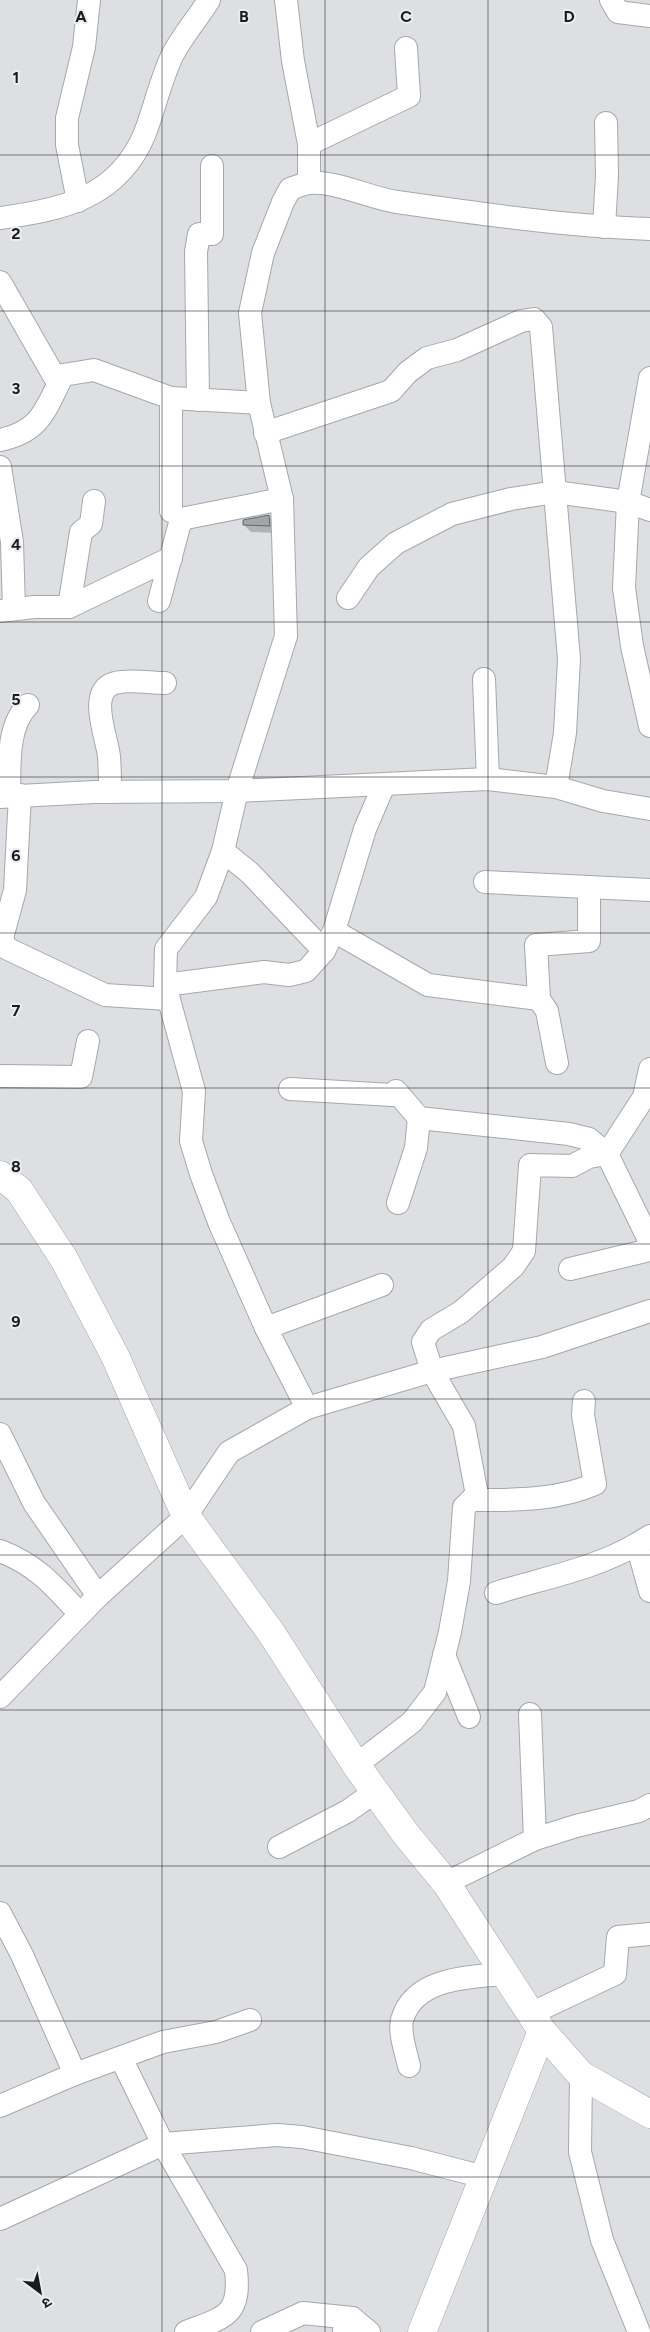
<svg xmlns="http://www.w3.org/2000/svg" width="650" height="2332" viewBox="0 0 650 2332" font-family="Figtree,'Noto Sans Devanagari',sans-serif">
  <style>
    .shadow { fill: #0003 }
    .building { fill: #a3a6a8; stroke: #646668 }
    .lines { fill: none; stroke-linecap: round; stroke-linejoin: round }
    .minor-casing { stroke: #a6a8ab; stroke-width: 24 }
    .major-casing { stroke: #a6a8ab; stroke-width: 29 }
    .minor { stroke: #fff; stroke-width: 22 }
    .major { stroke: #fff; stroke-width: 28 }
    .grid { fill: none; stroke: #1a1b1c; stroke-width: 1; stroke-opacity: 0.55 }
    .grid-label { font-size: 16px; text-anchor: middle; font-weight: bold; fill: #1a1b1c; stroke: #eaecef; stroke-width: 4; stroke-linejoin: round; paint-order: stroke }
  </style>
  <rect width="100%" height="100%" fill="#dddfe2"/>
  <path class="shadow" d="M 269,516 L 276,523 L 276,533 L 251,532 L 244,525 Z"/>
  <path class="building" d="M 269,515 L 270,526 L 243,525 L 243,520 Z"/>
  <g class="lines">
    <g class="minor-casing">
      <g id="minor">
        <path d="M 286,0 L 293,61 L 309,144 L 309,183"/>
        <path d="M 611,0 L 618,12 L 650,16"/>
        <path d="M 309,144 L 409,96 L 406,48"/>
        <path d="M 78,201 L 67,145 L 67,118 L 84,47 L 89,0"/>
        <path d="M 0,218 C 63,210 119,197 145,133 C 155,107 161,78 173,54 C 183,35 198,18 209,0"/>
        <path d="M 604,227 L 607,175 L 606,123"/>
        <path d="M 0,282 L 58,383"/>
        <path d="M 198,400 L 196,252 L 199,234 L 212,234 L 212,166"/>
        <path d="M 265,433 L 391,391 L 408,372 L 427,358 L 457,350 L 521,321 L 534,319 L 541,327 L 569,659 L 565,733 L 556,787"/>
        <path d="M 0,440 C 42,431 45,409 63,375 L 94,370 L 171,398"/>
        <path d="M 0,467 L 12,542 L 14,609"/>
        <path d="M 650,510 L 628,502 L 624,588 L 632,646 L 650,726"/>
        <path d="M 171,511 L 171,398 L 259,403"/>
        <path d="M 348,598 L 369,567 L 396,543 L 452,514 L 511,499 L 555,492 L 628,502 L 650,378"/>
        <path d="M 159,601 L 181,519 L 282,499"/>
        <path d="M 69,607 L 171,558"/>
        <path d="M 0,611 L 34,607 L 69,607 L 81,532 L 91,524 L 94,501"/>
        <path d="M 484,679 L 488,779"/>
        <path d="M 110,792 C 110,780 110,769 109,757 C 108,739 86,691 115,683 C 130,679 149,683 165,683"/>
        <path d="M 20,795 L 15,890 L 2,938 L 6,948 L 105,995 L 168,999"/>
        <path d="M 9,796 C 10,767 6,727 28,705"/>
        <path d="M 0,797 L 94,792 L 237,791 L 488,779 L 556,787 L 603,801 L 650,809"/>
        <path d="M 223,851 L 250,873 L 324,951"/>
        <path d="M 485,882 L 650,890"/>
        <path d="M 334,931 L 428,985 L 539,999 L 547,1011 L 557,1063"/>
        <path d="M 165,985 L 264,972 L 289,975 L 306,971 L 324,951 L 334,931 L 365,829 L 384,785"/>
        <path d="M 539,999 L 536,945 L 589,941 L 589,887"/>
        <path d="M 0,1076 L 81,1077 L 88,1041"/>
        <path d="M 290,1089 L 392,1095 L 396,1091 L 419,1118"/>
        <path d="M 398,1203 L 416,1148 L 419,1118 L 569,1134 L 589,1139 L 607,1154 L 650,1242"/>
        <path d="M 570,1269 L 650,1250"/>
        <path d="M 266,1328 L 382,1285"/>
        <path d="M 307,1408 L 266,1328 L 219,1222 L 201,1174 L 191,1141 L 194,1091 L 165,985 L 166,949 L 206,897 L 223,851 L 237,791 L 286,636 L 282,499 L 259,403 L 250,313 L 263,253 L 283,202 L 290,189 C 296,187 303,184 309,183 C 338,181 369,198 397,202 C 481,214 566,226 650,229"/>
        <path d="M 0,1434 L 34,1503 L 98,1596"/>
        <path d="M 471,1500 C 514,1500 556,1501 595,1484 L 583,1415 L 584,1401"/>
        <path d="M 650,1536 L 637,1544 L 650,1591"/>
        <path d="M 0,1551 C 37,1565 54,1586 80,1614"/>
        <path d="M 496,1593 C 543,1578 595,1569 637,1544"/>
        <path d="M 444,1655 L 469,1717"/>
        <path d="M 0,1697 L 98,1596 L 186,1516 L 229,1452 L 307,1408 L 432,1371 L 542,1347 L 650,1311"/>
        <path d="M 530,1714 L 535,1839"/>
        <path d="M 356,1765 L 412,1722 L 435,1692 L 450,1632 L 459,1581 L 464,1507 L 477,1495 L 464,1426 L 432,1371 L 423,1342 L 431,1330 L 461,1312 L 513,1267 L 524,1251 L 530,1165 L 572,1166 L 589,1157 L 607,1154 L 644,1097 L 650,1069"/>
        <path d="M 279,1847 L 348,1811 L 376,1791"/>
        <path d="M 446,1883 L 535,1839 L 576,1826 L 639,1811 L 650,1805"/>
        <path d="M 0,1913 L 22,1955 L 75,2074"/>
        <path d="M 530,2014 L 615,1974 L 618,1937 L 650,1934"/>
        <path d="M 121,2058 L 163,2144 L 236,2270 C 241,2316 225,2317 186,2332"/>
        <path d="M 409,2066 C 406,2052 399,2034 402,2020 C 414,1977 470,1977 505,1974"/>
        <path d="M 581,2075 L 580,2152 L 602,2240 L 639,2332"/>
        <path d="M 0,2106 L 75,2074 L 163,2042 L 216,2032 L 250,2020"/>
        <path d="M 0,2219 L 163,2144 L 214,2140 L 277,2135 L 302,2137 L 411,2158 L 484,2177"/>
        <path d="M 344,2330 L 352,2318 L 369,2332"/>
        <path d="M 262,2332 L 303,2313 L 352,2318"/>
      </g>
    </g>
    <g class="major-casing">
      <g id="major">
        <path d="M 0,1175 L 19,1190 L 64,1259 L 115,1356 L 186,1516 L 272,1634 L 356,1765 L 405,1833 L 446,1883 L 542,2031 L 581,2075 L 650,2114"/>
        <path d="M 422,2332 L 542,2031"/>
      </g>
    </g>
    <use href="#minor" class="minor"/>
    <use href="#major" class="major"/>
  </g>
  <path class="grid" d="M 162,0 L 162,2332M 325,0 L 325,2332M 488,0 L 488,2332M 0,155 L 650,155M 0,311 L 650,311M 0,466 L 650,466M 0,622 L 650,622M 0,777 L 650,777M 0,933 L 650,933M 0,1088 L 650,1088M 0,1244 L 650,1244M 0,1399 L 650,1399M 0,1555 L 650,1555M 0,1710 L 650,1710M 0,1866 L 650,1866M 0,2021 L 650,2021M 0,2177 L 650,2177"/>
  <g class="grid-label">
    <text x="81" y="22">A</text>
    <text x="244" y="22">B</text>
    <text x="406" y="22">C</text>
    <text x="569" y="22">D</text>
    <text x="16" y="83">1</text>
    <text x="16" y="239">2</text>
    <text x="16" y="394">3</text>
    <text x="16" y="550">4</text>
    <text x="16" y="705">5</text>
    <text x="16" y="861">6</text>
    <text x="16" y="1016">7</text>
    <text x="16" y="1172">8</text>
    <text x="16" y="1327">9</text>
  </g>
  <g transform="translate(40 2292) rotate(148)" stroke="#eaecef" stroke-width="4" paint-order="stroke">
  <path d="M0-4L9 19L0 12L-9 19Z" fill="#1a1b1c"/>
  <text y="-8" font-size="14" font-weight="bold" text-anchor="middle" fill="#1a1b1c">उ</text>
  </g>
</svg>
